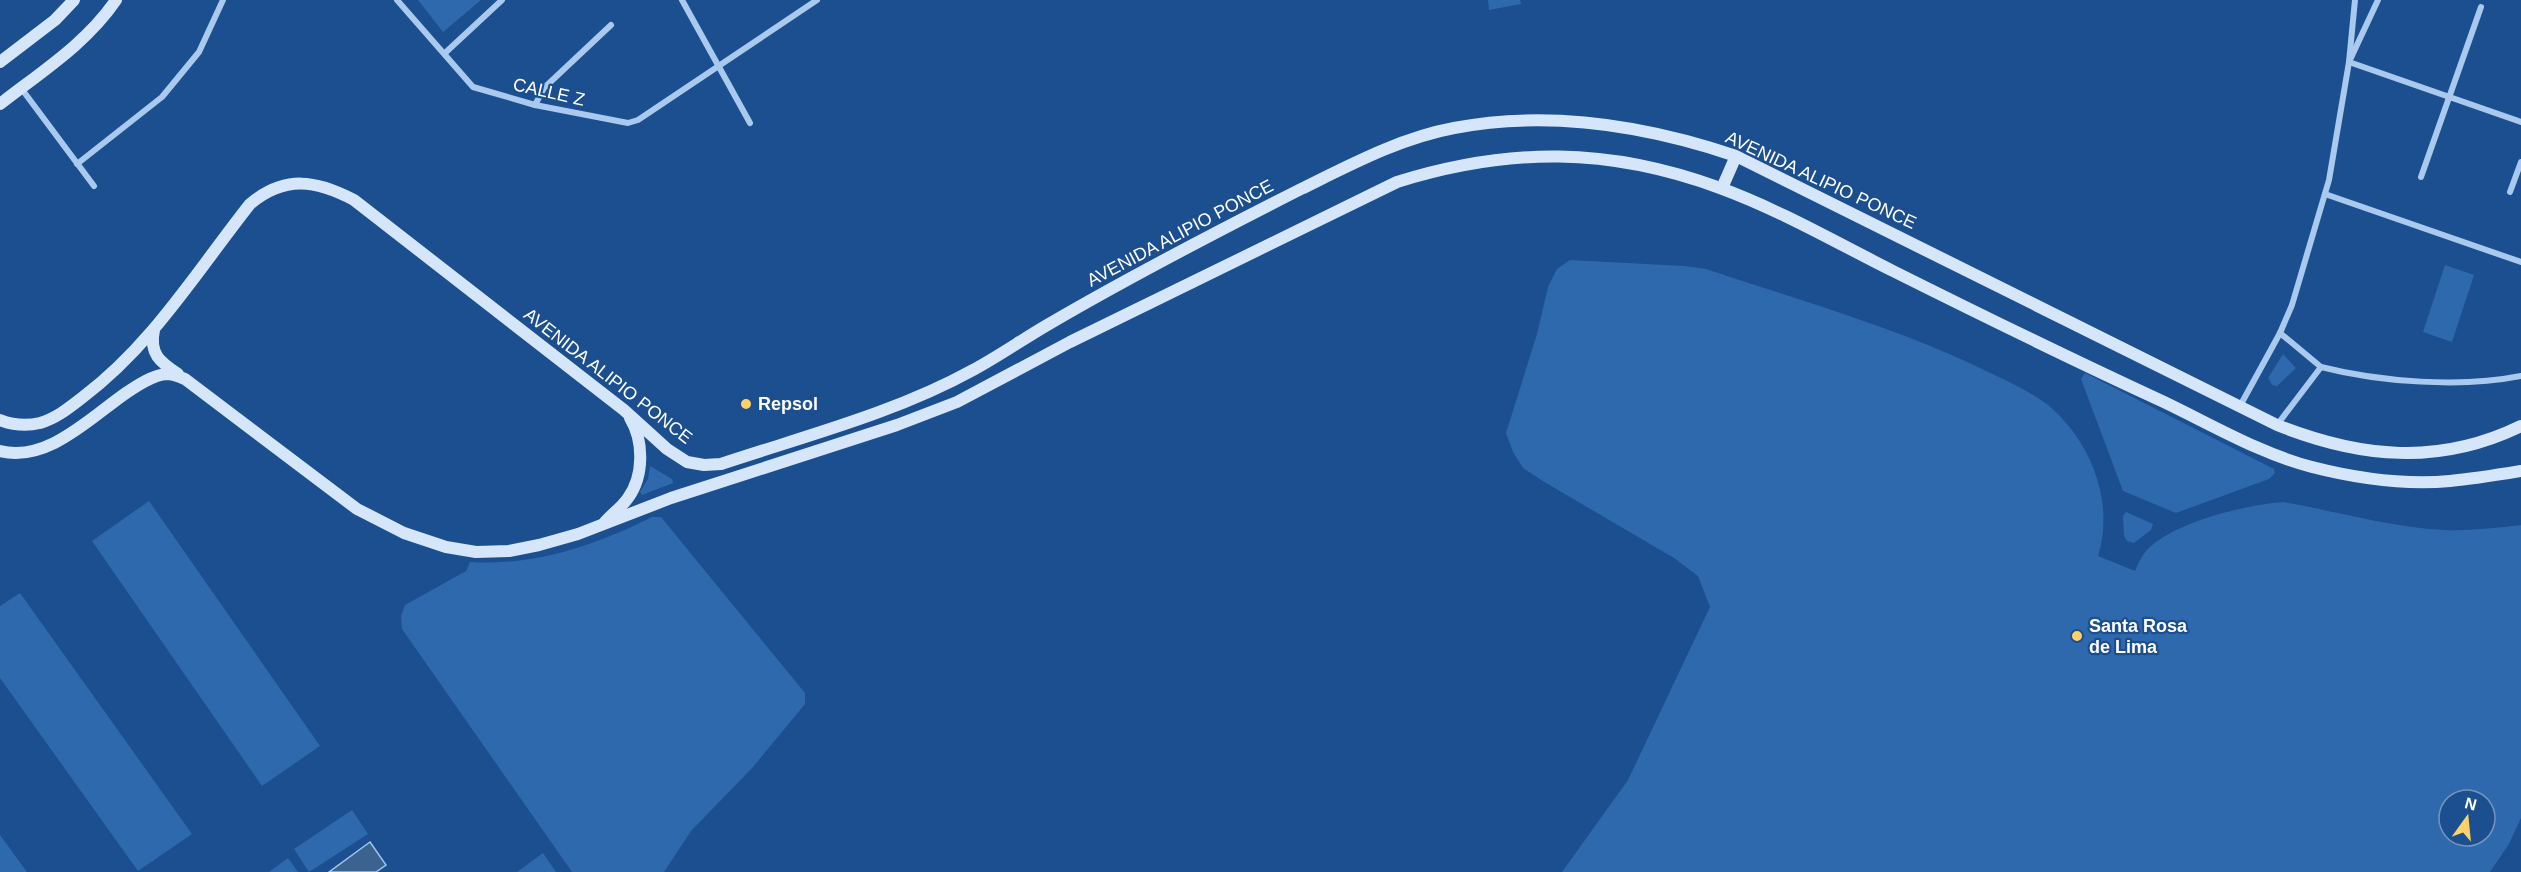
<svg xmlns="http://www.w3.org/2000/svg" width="2521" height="872" viewBox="0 0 2521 872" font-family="Helvetica,sans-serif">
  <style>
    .green { fill: #2e69ad; fill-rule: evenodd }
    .water { fill: #3c6290; stroke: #9cc4f0; stroke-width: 1.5 }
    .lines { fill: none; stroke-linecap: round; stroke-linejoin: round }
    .street { stroke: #a9c9ee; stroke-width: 6 }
    .secondary { stroke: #d6e6fa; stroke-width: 12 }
    .poi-dot { fill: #ffd166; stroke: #1b4f8f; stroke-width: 2 }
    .labels { text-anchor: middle; stroke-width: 4.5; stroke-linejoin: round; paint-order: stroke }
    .street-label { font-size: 18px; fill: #fff; stroke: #1b4f8f }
    .poi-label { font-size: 18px; font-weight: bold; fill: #fff; stroke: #1b4f8f; text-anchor: start }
  </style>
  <rect width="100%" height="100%" fill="#1b4f8f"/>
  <g class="green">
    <path d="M 418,0 L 481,0 L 443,32 Z"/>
    <path d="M 1488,0 L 1520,0 L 1521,4 L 1489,10 Z"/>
    <path d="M 1570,260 L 1684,266 L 1706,269 C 1798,300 1893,326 1980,368 C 2003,379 2028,390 2048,405 C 2091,441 2115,502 2098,556 L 2135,571 C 2138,564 2141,557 2146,551 C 2172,522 2246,505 2283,502 C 2336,511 2389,527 2443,530 C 2469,531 2495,528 2521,525 L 2521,818 L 2509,844 L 2490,872 L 1562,872 L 1628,780 L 1710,607 L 1698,576 L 1674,558 L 1546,483 L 1523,468 L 1513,452 L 1506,433 L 1537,334 L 1548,287 L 1557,269 ZM 2449,800 L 2485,800 L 2485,836 L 2449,836 Z"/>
    <path d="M 2445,265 L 2474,275 L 2452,342 L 2423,332 Z"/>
    <path d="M 2283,354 L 2296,368 L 2277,386 L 2272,385 L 2268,378 Z"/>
    <path d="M 2085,373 L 2274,469 L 2275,473 L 2269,479 L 2176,513 L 2123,491 L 2081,379 Z"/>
    <path d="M 650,466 L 672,479 L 673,483 L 642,495 L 640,492 L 648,479 Z"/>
    <path d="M 149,501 L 320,746 L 262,786 L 92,541 Z"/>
    <path d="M 2126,512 L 2153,524 L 2151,530 L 2134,543 L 2127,541 L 2124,536 L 2123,516 Z"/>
    <path d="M 652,517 L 661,517 L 805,693 L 805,704 L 753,767 L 691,831 L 664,872 L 572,872 L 402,629 L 401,616 L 405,605 L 466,571 L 470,562 C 535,566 594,546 652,517 Z"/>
    <path d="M 20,593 L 192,834 L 138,871 L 0,678 L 0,606 Z"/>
    <path d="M 352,810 L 368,834 L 309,872 L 294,849 Z"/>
    <path d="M 0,835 L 27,872 L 0,872 Z"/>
    <path d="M 543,853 L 556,872 L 517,872 Z"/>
    <path d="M 288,858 L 298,872 L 269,872 Z"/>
  </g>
  <path class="water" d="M 370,842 L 386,865 L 376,872 L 329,872 Z"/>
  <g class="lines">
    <g class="street">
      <path d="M 397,0 L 473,87 L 535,105 L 628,123 L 638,120 L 817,0"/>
      <path d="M 682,0 L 750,123"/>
      <path d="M 2355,0 L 2349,62 L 2521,122"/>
      <path d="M 445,53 L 502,0"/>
      <path d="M 21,88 L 94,186"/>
      <path d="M 535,105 L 544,88 L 611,25"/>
      <path d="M 77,164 L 162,97 L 199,52 L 223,0"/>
      <path d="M 2421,177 L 2481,7"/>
      <path d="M 2510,192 L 2521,162"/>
      <path d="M 2325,194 L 2521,262"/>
      <path d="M 2280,333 L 2321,367"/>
      <path d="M 2240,406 L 2280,333 L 2292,305 L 2329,180 L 2349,62 L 2378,0"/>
      <path d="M 2277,425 L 2321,367 C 2380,382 2461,388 2521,376"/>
    </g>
    <g class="secondary">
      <path d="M 0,62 L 55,20 L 74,0"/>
      <path d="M 0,104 C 41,72 87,43 116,0"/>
      <path d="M 1722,188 L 1736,156"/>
      <path d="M 154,330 C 149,354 160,362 178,374"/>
      <path d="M 0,420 C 13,425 27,426 40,423 C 57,418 70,407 83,397 C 152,345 197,271 250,204 C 285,175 316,180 354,200 L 624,410 L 667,449 L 687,462 L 704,465 L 721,464 C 805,436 895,413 973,370 C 999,356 1023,339 1049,324 C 1131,276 1216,232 1301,189 C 1350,165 1400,138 1454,128 C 1548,110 1647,126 1736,156 L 2277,425 C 2360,458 2439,466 2521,426"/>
      <path d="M 0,451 C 47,463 90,418 126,393 C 138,385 153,375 167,374 C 173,374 180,377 185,379 L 357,509 L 404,533 L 446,547 L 476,552 L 509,551 L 539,545 L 578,534 L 671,498 L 897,425 L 957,402 L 1070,342 L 1397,182 C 1509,147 1609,147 1720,188 C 1780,210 1837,243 1893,271 C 1983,316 2073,360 2164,402 C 2212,425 2261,454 2312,467 C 2355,478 2405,485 2450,481 C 2473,479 2497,475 2521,471"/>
      <path d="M 605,522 C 612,514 622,507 628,498 C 644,476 644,441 630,418"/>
    </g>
  </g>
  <g class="poi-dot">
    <circle cx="746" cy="404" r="6"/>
    <circle cx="2077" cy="636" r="6"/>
  </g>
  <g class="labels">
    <g class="street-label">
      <text transform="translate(549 92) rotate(13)" y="6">CALLE Z</text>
      <text transform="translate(1821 180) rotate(25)" y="6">AVENIDA ALIPIO PONCE</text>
      <text transform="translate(1180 233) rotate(-28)" y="6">AVENIDA ALIPIO PONCE</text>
      <text transform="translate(608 376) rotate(38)" y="6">AVENIDA ALIPIO PONCE</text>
    </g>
    <g class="poi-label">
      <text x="758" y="410">Repsol</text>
      <text x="2089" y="632">Santa Rosa<tspan x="2089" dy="21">de Lima</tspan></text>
    </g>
  </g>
  <g transform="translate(2467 818) rotate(15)"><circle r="28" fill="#1b4f8f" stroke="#7695bc" stroke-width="1.5"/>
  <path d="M0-4.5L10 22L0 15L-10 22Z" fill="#ffd166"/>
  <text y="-9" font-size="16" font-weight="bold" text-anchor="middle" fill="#ffffff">N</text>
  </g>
</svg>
